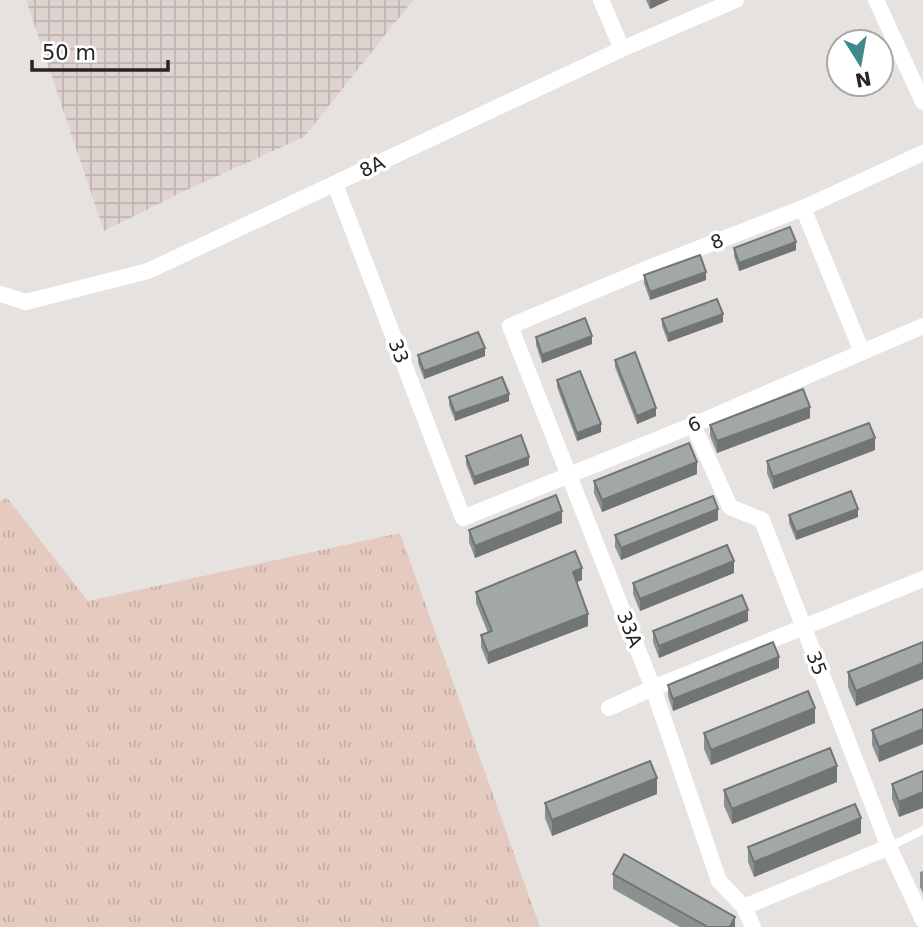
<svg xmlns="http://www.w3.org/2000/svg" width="923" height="927" viewBox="0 0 923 927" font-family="'DejaVu Sans',sans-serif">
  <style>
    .industrial { fill: url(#industrial-grid) }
    .grass { fill: url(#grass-tufts) }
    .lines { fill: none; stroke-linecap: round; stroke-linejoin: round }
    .lane { stroke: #fff; stroke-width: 8 }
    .street { stroke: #fff; stroke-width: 16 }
    .wall { fill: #8b9090 }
    .shaded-wall { fill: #717575 }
    .building { fill: #a2a7a7; stroke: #717575; stroke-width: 2 }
    .labels { text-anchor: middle; stroke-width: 7; stroke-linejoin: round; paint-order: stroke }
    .street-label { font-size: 19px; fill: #262424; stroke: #fff }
  </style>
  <defs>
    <pattern id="industrial-grid" width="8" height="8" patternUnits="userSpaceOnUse" patternTransform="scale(1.75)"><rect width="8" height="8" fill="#dfd3cf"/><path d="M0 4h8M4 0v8" fill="none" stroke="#bfb5b2"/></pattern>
    <pattern id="grass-tufts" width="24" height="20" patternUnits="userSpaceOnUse" patternTransform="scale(1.75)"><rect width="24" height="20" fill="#e5cabf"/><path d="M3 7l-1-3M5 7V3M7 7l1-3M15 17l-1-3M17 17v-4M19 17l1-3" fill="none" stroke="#c4ada4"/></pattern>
  </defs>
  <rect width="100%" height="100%" fill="#e6e2e0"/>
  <path class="industrial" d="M 26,0 L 413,0 L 304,137 L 182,192 L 104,231 Z"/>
  <path class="grass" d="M 7,498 L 88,601 L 400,533 L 540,927 L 0,927 L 0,501 Z"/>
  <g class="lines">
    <path class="lane" d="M 889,847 L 923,830"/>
    <g class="street">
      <path d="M 601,0 L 622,49"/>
      <path d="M 876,0 L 923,102"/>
      <path d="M 335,184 L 463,518 L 693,425 L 923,326"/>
      <path d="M 803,208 L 862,352"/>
      <path d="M 0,294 L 26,302 L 148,271 L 622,49 L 736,0"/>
      <path d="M 693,425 L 730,507 L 762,520 L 889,847 L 923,920"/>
      <path d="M 609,708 L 653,688 L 923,579"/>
      <path d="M 744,907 L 889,847"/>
      <path d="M 753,927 L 744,907 L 719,881 L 653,688 L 510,326 L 656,265 L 803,208 L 923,153"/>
    </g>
  </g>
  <g class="wall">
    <path d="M 646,0 L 669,0 L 650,9 Z"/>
    <path d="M 734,248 L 796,250 L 739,271 L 734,256 Z"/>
    <path d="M 644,275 L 706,280 L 650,300 L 644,283 Z"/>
    <path d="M 662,319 L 723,322 L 668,342 L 662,326 Z"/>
    <path d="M 536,337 L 592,344 L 542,363 L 536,345 Z"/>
    <path d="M 418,355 L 485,356 L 424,379 L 418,363 Z"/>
    <path d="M 615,360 L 656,416 L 637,424 L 615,367 Z"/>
    <path d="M 557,380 L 601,432 L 577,441 L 557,387 Z"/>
    <path d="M 449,397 L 509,401 L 455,421 L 449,405 Z"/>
    <path d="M 810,418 L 717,453 L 710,436 L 710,425 Z"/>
    <path d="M 875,450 L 773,489 L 767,473 L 767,461 Z"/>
    <path d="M 466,456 L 529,465 L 474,485 L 466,464 Z"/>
    <path d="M 697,474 L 602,512 L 594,493 L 594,481 Z"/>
    <path d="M 789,515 L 858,517 L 796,540 L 789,523 Z"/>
    <path d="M 718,520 L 621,560 L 615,547 L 615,535 Z"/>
    <path d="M 562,523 L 475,558 L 469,542 L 469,530 Z"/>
    <path d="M 734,573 L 640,611 L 633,594 L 633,583 Z"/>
    <path d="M 582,580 L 576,582 L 588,626 L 488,664 L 481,647 L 481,635 L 488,633 L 476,603 L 476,592 Z"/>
    <path d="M 748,621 L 659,658 L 653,642 L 653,631 Z"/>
    <path d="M 923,642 L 856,706 L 848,687 L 848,672 Z"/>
    <path d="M 779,668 L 673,711 L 668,696 L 668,685 Z"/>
    <path d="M 923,709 L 923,744 L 879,762 L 872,745 L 872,730 Z"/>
    <path d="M 815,723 L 711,765 L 704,749 L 704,733 Z"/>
    <path d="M 923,771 L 899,817 L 892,799 L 892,784 Z"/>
    <path d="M 837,782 L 732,824 L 724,806 L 724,790 Z"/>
    <path d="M 657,794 L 552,836 L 545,818 L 545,803 Z"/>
    <path d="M 861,833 L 754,877 L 748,862 L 748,847 Z"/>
    <path d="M 923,871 L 923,893 L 920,887 L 920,872 Z"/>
    <path d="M 613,874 L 735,927 L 680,927 L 613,889 Z"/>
  </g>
  <g class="shaded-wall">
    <path d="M 650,0 L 669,0 L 650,9 Z"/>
    <path d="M 796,242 L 796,250 L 739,271 L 739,263 Z"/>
    <path d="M 706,272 L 706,280 L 650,300 L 650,292 Z"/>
    <path d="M 723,314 L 723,322 L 668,342 L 668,334 Z"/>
    <path d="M 592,336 L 592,344 L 542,363 L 542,355 Z"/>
    <path d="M 485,348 L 485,356 L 424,379 L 424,371 Z"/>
    <path d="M 509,394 L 509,401 L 455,421 L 455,413 Z"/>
    <path d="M 810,407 L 810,418 L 717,453 L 717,441 Z"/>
    <path d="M 656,408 L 656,416 L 637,424 L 637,416 Z"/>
    <path d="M 601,424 L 601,432 L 577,441 L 577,433 Z"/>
    <path d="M 875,438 L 875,450 L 773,489 L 773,477 Z"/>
    <path d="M 529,457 L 529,465 L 474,485 L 474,477 Z"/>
    <path d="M 697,462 L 697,474 L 602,512 L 602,500 Z"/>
    <path d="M 718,509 L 718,520 L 621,560 L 621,548 Z"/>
    <path d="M 858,509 L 858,517 L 796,540 L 796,532 Z"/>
    <path d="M 562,511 L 562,523 L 475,558 L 475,546 Z"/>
    <path d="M 734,561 L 734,573 L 640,611 L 640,599 Z"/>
    <path d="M 582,568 L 582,580 L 573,584 L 573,572 Z"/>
    <path d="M 748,610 L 748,621 L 659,658 L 659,646 Z"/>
    <path d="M 588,614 L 588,626 L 488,664 L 488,653 Z"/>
    <path d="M 779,657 L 779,668 L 673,711 L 673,699 Z"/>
    <path d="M 923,663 L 923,679 L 856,706 L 856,691 Z"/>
    <path d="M 815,708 L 815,723 L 711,765 L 711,750 Z"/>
    <path d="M 923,729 L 923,744 L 879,762 L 879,747 Z"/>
    <path d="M 837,766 L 837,782 L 732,824 L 732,809 Z"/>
    <path d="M 657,778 L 657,794 L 552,836 L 552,820 Z"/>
    <path d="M 923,792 L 923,808 L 899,817 L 899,802 Z"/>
    <path d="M 861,818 L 861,833 L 754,877 L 754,862 Z"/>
    <path d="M 735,917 L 735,927 L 730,927 Z"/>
  </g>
  <g class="building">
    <path d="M 790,227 L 796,242 L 739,263 L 734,248 Z"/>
    <path d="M 700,255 L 706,272 L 650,292 L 644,275 Z"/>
    <path d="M 717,299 L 723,314 L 668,334 L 662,319 Z"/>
    <path d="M 585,318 L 592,336 L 542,355 L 536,337 Z"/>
    <path d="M 478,332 L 485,348 L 424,371 L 418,355 Z"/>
    <path d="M 635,352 L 656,408 L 637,416 L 615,360 Z"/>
    <path d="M 580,371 L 601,424 L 577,433 L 557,380 Z"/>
    <path d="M 502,377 L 509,394 L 455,413 L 449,397 Z"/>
    <path d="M 803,389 L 810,407 L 717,441 L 710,425 Z"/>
    <path d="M 869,423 L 875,438 L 773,477 L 767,461 Z"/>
    <path d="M 521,435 L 529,457 L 474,477 L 466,456 Z"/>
    <path d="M 689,443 L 697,462 L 602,500 L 594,481 Z"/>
    <path d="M 851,491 L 858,509 L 796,532 L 789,515 Z"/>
    <path d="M 556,495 L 562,511 L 475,546 L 469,530 Z"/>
    <path d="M 713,496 L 718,509 L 621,548 L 615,535 Z"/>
    <path d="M 727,545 L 734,561 L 640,599 L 633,583 Z"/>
    <path d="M 575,551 L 582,568 L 573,572 L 588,614 L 488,653 L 481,635 L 492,631 L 476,592 Z"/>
    <path d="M 742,595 L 748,610 L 659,646 L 653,631 Z"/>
    <path d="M 773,642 L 779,657 L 673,699 L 668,685 Z"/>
    <path d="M 923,642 L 923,663 L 856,691 L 848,672 Z"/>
    <path d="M 808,691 L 815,708 L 711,750 L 704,733 Z"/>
    <path d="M 923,709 L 923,729 L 879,747 L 872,730 Z"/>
    <path d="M 830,748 L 837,766 L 732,809 L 724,790 Z"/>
    <path d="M 650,761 L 657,778 L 552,820 L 545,803 Z"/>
    <path d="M 923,771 L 923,792 L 899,802 L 892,784 Z"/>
    <path d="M 855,804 L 861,818 L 754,862 L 748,847 Z"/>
    <path d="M 624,854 L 735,917 L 730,927 L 708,927 L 613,874 Z"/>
  </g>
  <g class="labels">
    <g class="street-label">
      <text transform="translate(372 166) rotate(-25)" y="7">8A</text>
      <text transform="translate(717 241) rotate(-21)" y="7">8</text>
      <text transform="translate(399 351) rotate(69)" y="7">33</text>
      <text transform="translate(694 424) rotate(-23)" y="7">6</text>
      <text transform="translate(630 629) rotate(69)" y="7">33A</text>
      <text transform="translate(817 663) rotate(69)" y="7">35</text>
    </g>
  </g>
  <g transform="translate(860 63) rotate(169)"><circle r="33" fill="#ffffff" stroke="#a8a7a7" stroke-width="2"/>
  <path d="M0-5L12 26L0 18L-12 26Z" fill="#40888b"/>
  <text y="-10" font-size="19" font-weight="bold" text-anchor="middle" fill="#262424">N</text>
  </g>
  <path d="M32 60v10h136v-10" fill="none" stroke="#262424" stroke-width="3.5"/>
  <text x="42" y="60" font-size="21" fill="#262424" stroke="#ffffff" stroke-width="5" paint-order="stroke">50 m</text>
</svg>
